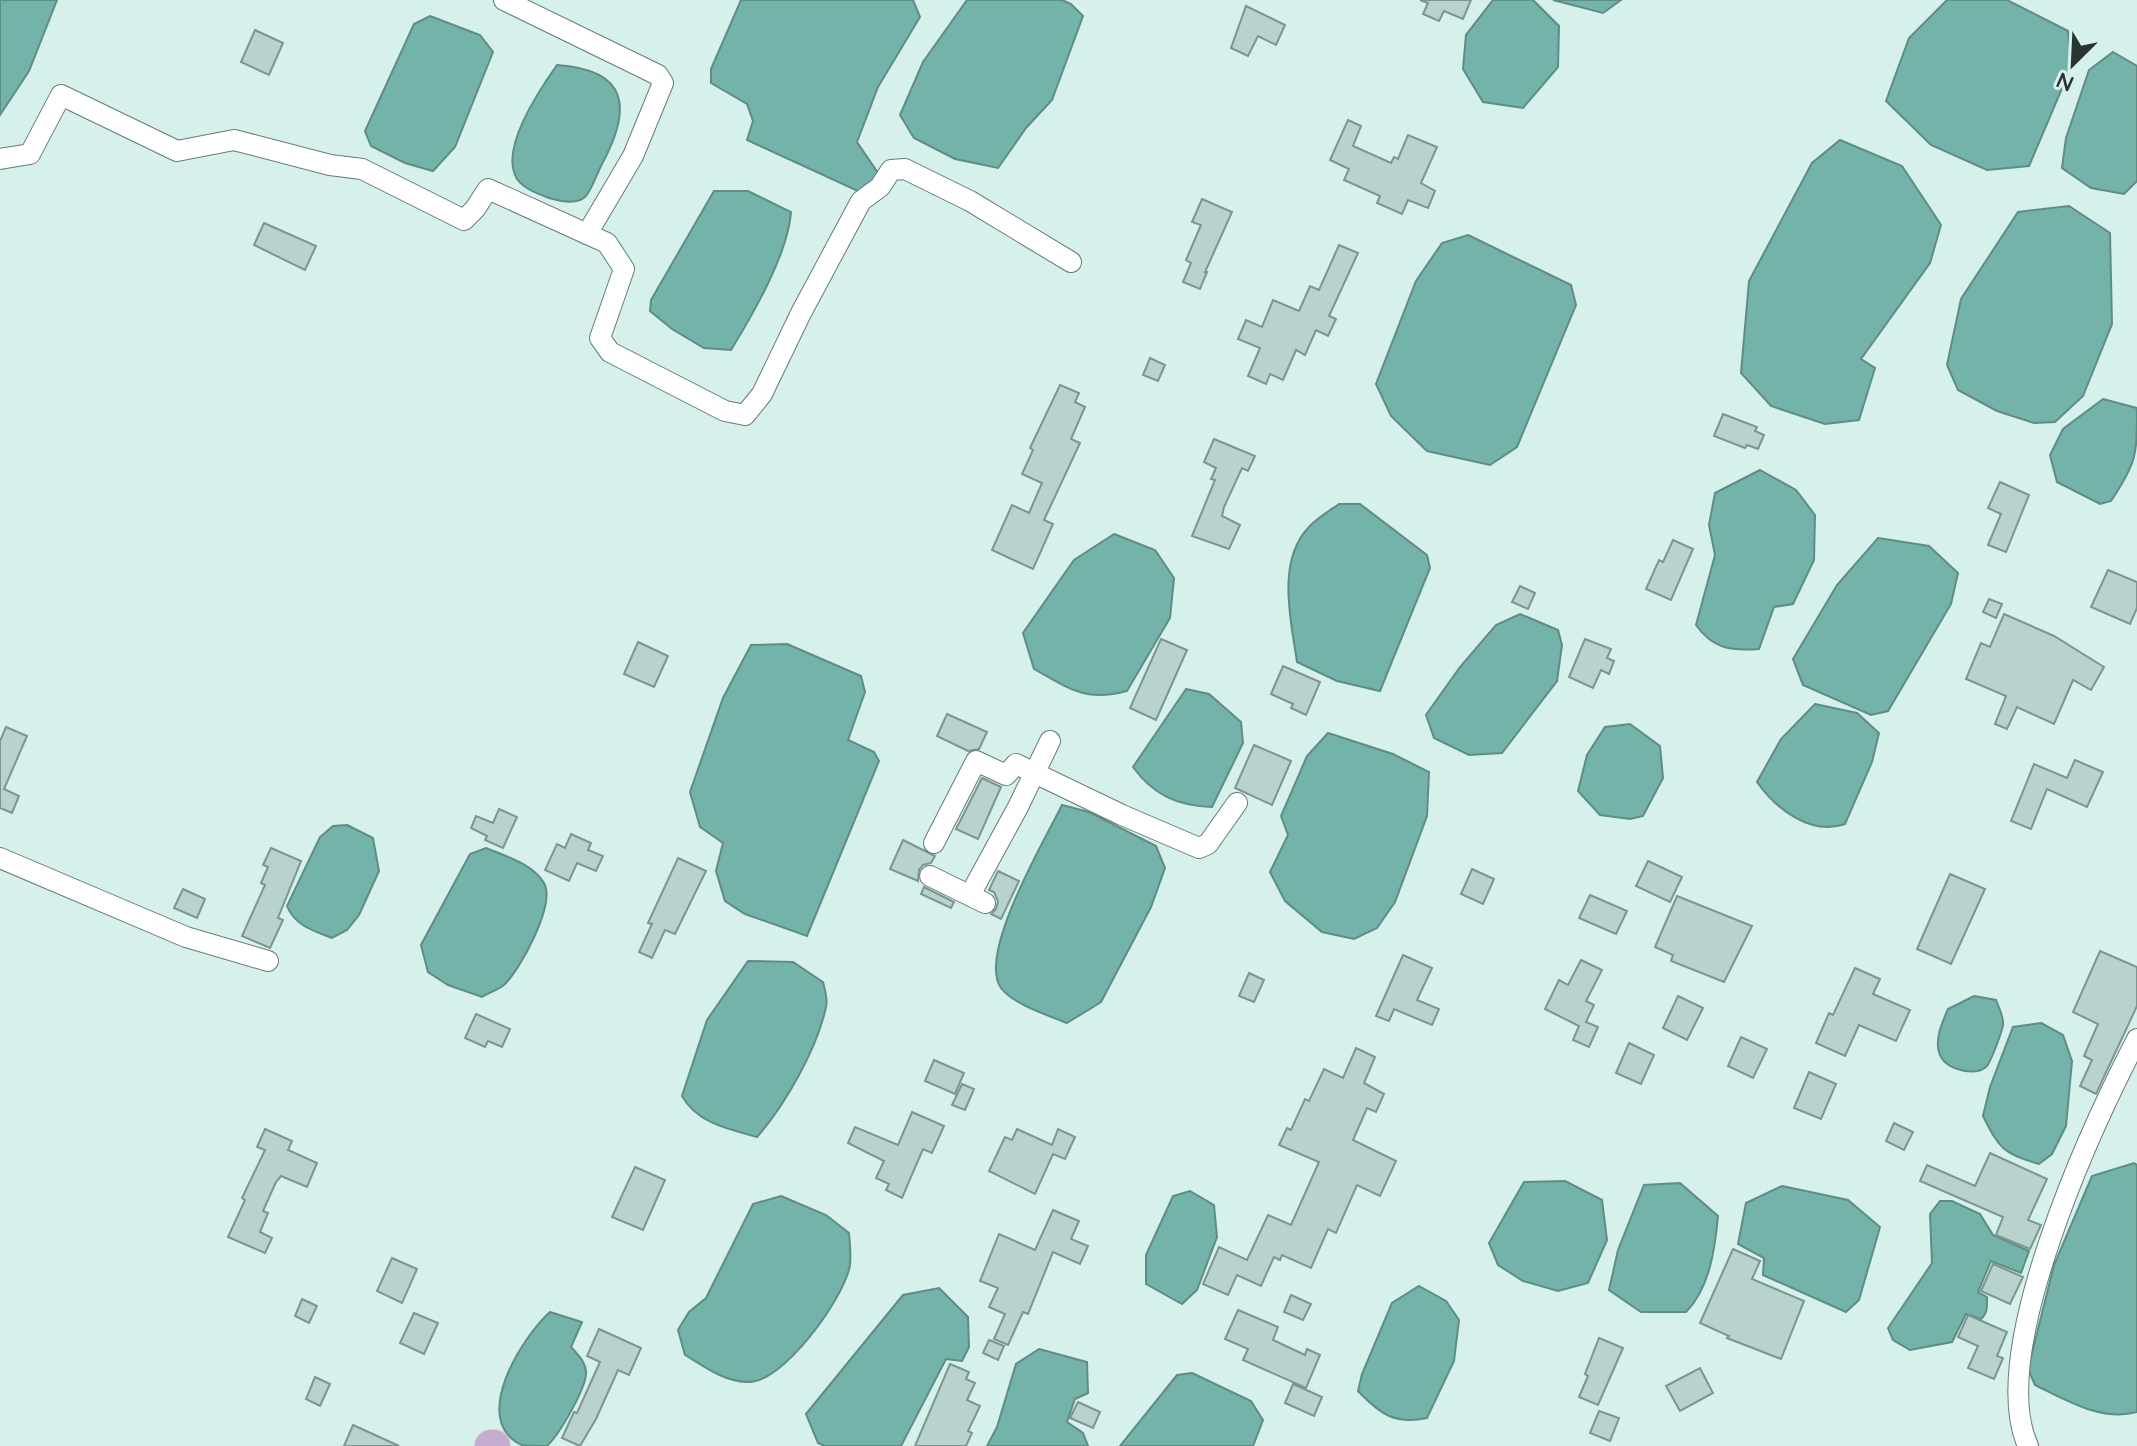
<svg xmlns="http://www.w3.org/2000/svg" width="2137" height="1446" viewBox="0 0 2137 1446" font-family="Quicksand,sans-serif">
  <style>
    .water { fill: #74b3a9; stroke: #5e8d85; stroke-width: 2 }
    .building { fill: #b8d2cd; stroke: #7c9590; stroke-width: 2 }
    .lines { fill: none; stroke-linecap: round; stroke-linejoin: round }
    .street-casing { stroke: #657c78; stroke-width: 22 }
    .primary-casing { stroke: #d0d2d2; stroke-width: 34 }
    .street { stroke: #fff; stroke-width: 20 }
    .primary { stroke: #c5acd0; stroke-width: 32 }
  </style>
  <rect width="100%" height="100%" fill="#d6f0eb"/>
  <g class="water">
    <path d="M 0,0 L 57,0 L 29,71 L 0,115 Z"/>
    <path d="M 741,0 L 913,0 L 920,17 L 878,87 L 857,142 L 878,173 L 874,189 L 860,192 L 747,140 L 753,121 L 747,104 L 711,83 L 711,69 Z"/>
    <path d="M 967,0 L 1062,0 L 1071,4 L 1083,16 L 1052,100 L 1026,128 L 998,168 L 955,159 L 914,138 L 900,115 L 923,62 Z"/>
    <path d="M 1493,0 L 1533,0 L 1559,26 L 1558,67 L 1523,108 L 1483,102 L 1463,69 L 1466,35 Z"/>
    <path d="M 1553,0 L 1621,0 L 1603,13 Z"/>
    <path d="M 1947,0 L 2007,0 L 2068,31 L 2072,65 L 2029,166 L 1987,170 L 1931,145 L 1886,101 L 1909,38 Z"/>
    <path d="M 430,16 L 480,35 L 493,52 L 455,147 L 433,171 L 405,163 L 371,146 L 365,131 L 414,24 Z"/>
    <path d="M 2113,52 L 2137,66 L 2137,181 L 2124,194 L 2091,188 L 2062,168 L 2066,138 L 2089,70 Z"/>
    <path d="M 557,65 C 629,70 632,108 602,164 C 597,173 592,190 585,197 C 576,205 559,201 549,198 C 538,194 519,187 515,175 C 502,145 540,89 557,65 Z"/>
    <path d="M 1840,140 L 1902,166 L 1941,225 L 1930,263 L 1861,359 L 1875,368 L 1859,420 L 1825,424 L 1771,406 L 1741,373 L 1749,281 L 1812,163 Z"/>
    <path d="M 714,191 L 748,191 L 791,212 C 788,254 753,314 731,350 L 704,348 L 672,329 L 650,311 L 651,300 Z"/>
    <path d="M 2069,206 L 2110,233 L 2112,324 L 2083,396 L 2055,422 L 2034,423 L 1997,411 L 1958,390 L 1947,365 L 1961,299 L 2018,212 Z"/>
    <path d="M 1468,235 L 1571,285 L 1576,305 L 1517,447 L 1490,465 L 1427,451 L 1391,416 L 1376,384 L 1416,281 L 1442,243 Z"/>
    <path d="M 2103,399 L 2137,408 C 2137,455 2137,462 2111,501 L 2100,504 L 2057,482 L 2050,455 L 2063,429 Z"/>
    <path d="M 1760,470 L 1796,490 L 1815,515 L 1814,560 L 1793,604 L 1774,607 L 1759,649 C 1731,651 1713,649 1696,625 L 1715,555 L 1709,525 L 1715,493 Z"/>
    <path d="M 1339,504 L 1360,504 L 1427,555 L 1430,568 L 1380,691 L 1337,681 L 1297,662 C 1291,621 1276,561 1309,527 C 1317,518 1329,511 1339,504 Z"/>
    <path d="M 1114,534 L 1155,550 L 1174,578 L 1170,618 L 1127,691 C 1085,702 1070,689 1034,669 L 1023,633 L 1074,560 Z"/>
    <path d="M 1878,538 L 1929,546 L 1958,573 L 1951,604 L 1888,711 L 1871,715 L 1803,685 L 1793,659 L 1837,585 Z"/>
    <path d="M 1520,614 L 1558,630 L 1562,645 L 1557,681 L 1502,753 L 1469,755 L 1434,738 L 1426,715 L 1460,667 L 1496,625 Z"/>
    <path d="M 787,644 L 861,676 L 865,692 L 848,740 L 874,752 L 879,761 L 807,936 L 745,914 L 725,901 L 716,871 L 723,843 L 700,827 L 690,792 L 723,698 L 751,645 Z"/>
    <path d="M 1186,689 L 1209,694 L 1241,722 L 1243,743 L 1212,807 C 1178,806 1153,795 1133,767 Z"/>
    <path d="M 1815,704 L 1857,713 L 1879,733 L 1872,762 L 1845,824 C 1811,836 1776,809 1757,782 L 1781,739 Z"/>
    <path d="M 1630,724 L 1660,746 L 1663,778 L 1643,816 L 1630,819 L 1600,815 L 1578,791 L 1587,755 L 1605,727 Z"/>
    <path d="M 1328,733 L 1393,754 L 1429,772 L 1427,816 L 1395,902 L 1377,928 L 1354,939 L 1322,932 L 1285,901 L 1270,872 L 1288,835 L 1281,816 L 1307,756 Z"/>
    <path d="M 1062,805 L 1089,812 L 1156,846 L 1165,868 L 1151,907 L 1101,1002 L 1067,1023 C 1048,1015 1014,1005 1001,988 C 977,954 1045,840 1062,805 Z"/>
    <path d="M 347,825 L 373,838 L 379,871 L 359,915 L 347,930 L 332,938 C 314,931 295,926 287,906 L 320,837 L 333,826 Z"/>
    <path d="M 486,848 C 505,856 533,864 544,883 C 556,904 520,970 504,985 C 498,990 488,993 482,997 L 448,985 L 428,972 L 421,945 L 470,854 Z"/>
    <path d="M 748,961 L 793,962 L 823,982 C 825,990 828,1000 826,1007 C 817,1049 785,1105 757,1137 C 728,1129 697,1123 682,1096 L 707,1020 Z"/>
    <path d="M 1974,996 L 1996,1000 C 1999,1008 2004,1017 2003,1025 C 2002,1032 1991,1061 1987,1066 C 1976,1077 1948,1070 1941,1057 C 1933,1042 1942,1023 1948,1009 Z"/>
    <path d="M 2041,1023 L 2063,1035 L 2072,1061 L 2066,1126 L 2052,1154 L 2039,1164 C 2003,1154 1999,1148 1983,1116 L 1990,1087 L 2013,1027 Z"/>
    <path d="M 2134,1163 L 2137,1165 L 2137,1412 C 2102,1422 2066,1400 2035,1385 L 2028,1369 L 2054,1265 L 2092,1176 Z"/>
    <path d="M 1565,1181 L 1602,1200 L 1607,1240 L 1588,1283 L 1558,1291 L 1523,1281 L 1498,1265 L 1489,1243 L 1524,1182 Z"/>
    <path d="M 1680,1183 L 1718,1216 C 1715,1248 1710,1288 1686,1312 L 1641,1312 L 1609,1290 L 1618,1250 L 1644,1185 Z"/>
    <path d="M 1782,1186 L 1848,1200 L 1880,1227 L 1859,1300 L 1846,1312 L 1763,1275 L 1764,1258 L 1738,1244 L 1746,1203 Z"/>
    <path d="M 1190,1191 L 1214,1205 L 1217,1237 L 1197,1290 L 1182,1304 L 1146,1284 L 1146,1255 L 1173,1196 Z"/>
    <path d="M 781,1196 L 826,1215 L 849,1233 C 850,1243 851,1255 850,1265 C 845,1297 782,1385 747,1382 C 723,1381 705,1367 685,1355 L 678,1330 L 689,1312 L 706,1298 L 753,1204 Z"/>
    <path d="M 1940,1201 L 1952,1201 L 1980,1214 L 1993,1235 L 2029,1251 L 2021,1273 L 1991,1261 L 1978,1292 L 1987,1297 C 1987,1306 1988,1313 1981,1319 L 1966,1314 L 1952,1342 L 1910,1350 L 1893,1340 L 1888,1328 L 1932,1263 L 1930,1214 Z"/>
    <path d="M 1419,1286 L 1446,1301 L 1459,1320 L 1454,1361 L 1427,1418 C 1395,1425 1380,1414 1358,1391 L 1362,1374 L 1392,1303 Z"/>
    <path d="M 939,1288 L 968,1317 L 969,1347 L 962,1361 L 946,1359 L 901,1446 L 825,1446 L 818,1443 L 806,1414 L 903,1295 Z"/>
    <path d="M 550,1312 L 582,1322 L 571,1347 C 578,1355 587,1363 586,1374 C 585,1390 559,1435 547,1446 C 540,1446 529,1446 522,1445 C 469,1421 522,1337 550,1312 Z"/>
    <path d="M 1039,1349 L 1087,1362 L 1088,1393 L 1075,1399 L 1067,1422 L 1083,1433 L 1088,1446 L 987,1446 L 997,1427 L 1016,1364 Z"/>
    <path d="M 1192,1373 L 1251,1401 L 1263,1420 L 1253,1446 L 1120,1446 L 1177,1375 Z"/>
  </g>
  <g class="building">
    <path d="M 1420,0 L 1471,0 L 1463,19 L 1444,11 L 1439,21 L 1423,14 L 1428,3 Z"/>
    <path d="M 1246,6 L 1285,25 L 1276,45 L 1258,36 L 1248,56 L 1231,48 Z"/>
    <path d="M 255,30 L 283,43 L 269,75 L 241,62 Z"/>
    <path d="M 1348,120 L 1361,126 L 1353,146 L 1391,163 L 1394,157 L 1398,159 L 1408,135 L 1437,147 L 1421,183 L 1435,191 L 1428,208 L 1408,200 L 1402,214 L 1377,203 L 1380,196 L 1344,180 L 1349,169 L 1330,160 Z"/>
    <path d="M 1202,199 L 1232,212 L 1205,272 L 1207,272 L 1200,289 L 1183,282 L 1191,263 L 1186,260 L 1201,225 L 1192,222 Z"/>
    <path d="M 264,223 L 316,246 L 305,270 L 254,245 Z"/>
    <path d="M 1339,245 L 1358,253 L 1329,316 L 1336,319 L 1328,336 L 1316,330 L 1305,355 L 1296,350 L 1283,380 L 1270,374 L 1266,384 L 1248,376 L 1260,348 L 1238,339 L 1246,320 L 1262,327 L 1273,300 L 1299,311 L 1310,286 L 1319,290 Z"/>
    <path d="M 1150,358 L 1165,365 L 1158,381 L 1143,375 Z"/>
    <path d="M 1060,385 L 1079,393 L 1075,402 L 1085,407 L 1071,439 L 1080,443 L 1044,520 L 1053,524 L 1033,569 L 992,550 L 1012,505 L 1029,513 L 1042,483 L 1022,474 L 1033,450 L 1030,448 Z"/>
    <path d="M 1723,414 L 1757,427 L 1755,431 L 1764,435 L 1758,449 L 1747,445 L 1745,448 L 1714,436 Z"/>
    <path d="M 1214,439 L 1255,456 L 1248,471 L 1242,468 L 1224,507 L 1222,516 L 1240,525 L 1229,549 L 1192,536 L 1215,480 L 1211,479 L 1216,468 L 1204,462 Z"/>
    <path d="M 2000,482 L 2029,495 L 2006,552 L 1988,545 L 2001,514 L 1988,508 Z"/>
    <path d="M 1673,540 L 1693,549 L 1671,600 L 1646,589 L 1659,560 L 1663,562 Z"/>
    <path d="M 2108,570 L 2137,582 L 2137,608 L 2130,624 L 2091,607 Z"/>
    <path d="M 1520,586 L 1535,593 L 1528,609 L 1512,602 Z"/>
    <path d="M 1989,599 L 2002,604 L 1996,618 L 1983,612 Z"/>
    <path d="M 2004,614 L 2054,636 L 2104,667 L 2091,690 L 2073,680 L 2054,724 L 2017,707 L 2007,729 L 1995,724 L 2006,696 L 1966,679 L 1981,643 L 1990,647 Z"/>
    <path d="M 1161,639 L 1187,650 L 1156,720 L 1130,708 Z"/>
    <path d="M 1585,639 L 1611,649 L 1607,658 L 1614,661 L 1609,674 L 1601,670 L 1593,688 L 1569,677 Z"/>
    <path d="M 638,642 L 668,656 L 654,687 L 624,674 Z"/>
    <path d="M 1283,666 L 1320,682 L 1306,715 L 1291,708 L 1293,704 L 1271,694 Z"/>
    <path d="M 947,714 L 987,732 L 979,749 L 968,751 L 937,736 Z"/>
    <path d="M 6,727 L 27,736 L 4,789 L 19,796 L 12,813 L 0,808 L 0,741 Z"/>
    <path d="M 1254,745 L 1291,761 L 1272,805 L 1235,788 Z"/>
    <path d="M 2075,760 L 2103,772 L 2087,807 L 2047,789 L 2031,829 L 2011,821 L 2034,764 L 2067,778 Z"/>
    <path d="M 982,778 L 1001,787 L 978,839 L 956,829 Z"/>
    <path d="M 499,809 L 517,817 L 503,848 L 485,840 L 487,836 L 471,828 L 476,816 L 493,823 Z"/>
    <path d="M 571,834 L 591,843 L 588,850 L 603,856 L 596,871 L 577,863 L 569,881 L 545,870 L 557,844 L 565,848 Z"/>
    <path d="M 903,840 L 935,856 L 931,863 L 923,865 L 919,870 L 918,881 L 890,869 Z"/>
    <path d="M 271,848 L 301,861 L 278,918 L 283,920 L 270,948 L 242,936 L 265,885 L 261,883 L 268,867 L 263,865 Z"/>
    <path d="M 678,858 L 706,871 L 675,934 L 665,930 L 652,958 L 639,952 L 652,924 L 648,923 Z"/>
    <path d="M 1648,861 L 1682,877 L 1670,902 L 1636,886 Z"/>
    <path d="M 1472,869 L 1494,879 L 1483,904 L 1461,894 Z"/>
    <path d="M 998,871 L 1019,881 L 1001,919 L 991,914 L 996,909 L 998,901 L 994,892 L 989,890 Z"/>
    <path d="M 1950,874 L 1985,889 L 1951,964 L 1917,949 Z"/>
    <path d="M 924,887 L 954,902 L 951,908 L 921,894 Z"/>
    <path d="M 183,889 L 205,899 L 197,918 L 174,908 Z"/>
    <path d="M 1590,895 L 1627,911 L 1616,934 L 1579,918 Z"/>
    <path d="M 1677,896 L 1752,926 L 1724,982 L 1671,961 L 1673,955 L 1655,947 Z"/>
    <path d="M 2100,951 L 2137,967 L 2137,1006 L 2096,1094 L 2080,1086 L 2092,1060 L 2084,1056 L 2098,1024 L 2073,1012 Z"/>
    <path d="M 1403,955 L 1432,968 L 1417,1000 L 1439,1009 L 1432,1025 L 1394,1009 L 1389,1021 L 1376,1016 Z"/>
    <path d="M 1581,960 L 1602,970 L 1586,1001 L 1594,1005 L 1586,1022 L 1598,1027 L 1589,1047 L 1573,1040 L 1579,1026 L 1545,1009 L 1559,980 L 1568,985 Z"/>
    <path d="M 1855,968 L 1880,979 L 1873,994 L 1910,1010 L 1896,1041 L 1859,1025 L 1845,1056 L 1816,1043 L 1829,1013 L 1833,1015 Z"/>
    <path d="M 1249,973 L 1264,980 L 1254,1002 L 1239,996 Z"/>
    <path d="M 1678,996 L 1703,1008 L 1687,1040 L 1663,1028 Z"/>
    <path d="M 476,1014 L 510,1029 L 502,1047 L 488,1041 L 485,1047 L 465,1038 Z"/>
    <path d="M 1741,1037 L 1767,1049 L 1753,1078 L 1728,1066 Z"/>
    <path d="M 1629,1043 L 1654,1055 L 1641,1084 L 1616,1073 Z"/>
    <path d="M 1356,1048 L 1375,1057 L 1364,1083 L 1384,1094 L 1376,1112 L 1367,1108 L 1353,1140 L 1396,1161 L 1380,1196 L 1357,1185 L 1336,1233 L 1328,1229 L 1311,1268 L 1282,1255 L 1280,1260 L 1274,1257 L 1261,1286 L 1237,1275 L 1228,1295 L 1203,1284 L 1219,1247 L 1247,1260 L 1268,1215 L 1291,1225 L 1319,1162 L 1279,1145 L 1287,1128 L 1291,1130 L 1305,1099 L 1309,1101 L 1324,1069 L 1343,1078 Z"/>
    <path d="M 934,1060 L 964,1073 L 955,1094 L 925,1081 Z"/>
    <path d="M 1809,1072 L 1836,1084 L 1821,1119 L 1794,1108 Z"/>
    <path d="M 962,1084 L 974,1089 L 965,1110 L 952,1105 Z"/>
    <path d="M 912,1112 L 944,1126 L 932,1153 L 923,1149 L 902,1198 L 886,1190 L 889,1184 L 876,1178 L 884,1161 L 848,1143 L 855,1127 L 898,1145 Z"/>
    <path d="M 1894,1123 L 1913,1132 L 1904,1150 L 1886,1141 Z"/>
    <path d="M 265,1129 L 292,1141 L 288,1150 L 317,1163 L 307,1187 L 281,1176 L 276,1182 L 263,1211 L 268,1213 L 260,1232 L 272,1238 L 265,1253 L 228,1237 L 245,1200 L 242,1198 L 265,1150 L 257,1147 Z"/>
    <path d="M 1017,1129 L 1052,1145 L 1058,1129 L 1075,1137 L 1065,1159 L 1053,1154 L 1035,1194 L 989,1171 L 1005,1137 L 1012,1140 Z"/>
    <path d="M 1990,1153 L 2047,1179 L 2028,1220 L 2041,1225 L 2030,1249 L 1996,1235 L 2003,1217 L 1920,1181 L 1927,1165 L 1975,1186 Z"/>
    <path d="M 635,1167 L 665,1180 L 643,1230 L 612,1217 Z"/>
    <path d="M 1053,1210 L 1079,1221 L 1071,1239 L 1088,1246 L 1080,1264 L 1053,1252 L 1028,1314 L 1023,1312 L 1008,1345 L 994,1339 L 1005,1314 L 989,1307 L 998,1288 L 980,1281 L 999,1234 L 1035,1250 Z"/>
    <path d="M 1733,1249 L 1760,1261 L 1752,1279 L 1804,1301 L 1781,1359 L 1727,1338 L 1729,1336 L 1700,1323 Z"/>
    <path d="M 392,1258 L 417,1269 L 402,1303 L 377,1291 Z"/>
    <path d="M 1993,1264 L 2023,1277 L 2010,1304 L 1981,1291 Z"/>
    <path d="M 1291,1295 L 1311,1304 L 1303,1320 L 1284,1312 Z"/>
    <path d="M 302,1299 L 317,1306 L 309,1323 L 295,1316 Z"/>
    <path d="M 1238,1310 L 1278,1327 L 1273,1340 L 1305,1355 L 1307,1349 L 1320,1355 L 1306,1388 L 1243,1360 L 1248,1349 L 1225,1339 Z"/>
    <path d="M 414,1313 L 438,1323 L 424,1354 L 400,1343 Z"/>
    <path d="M 1968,1315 L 2007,1332 L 1997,1356 L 2003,1358 L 1994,1379 L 1968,1368 L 1978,1346 L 1958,1337 Z"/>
    <path d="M 599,1329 L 641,1348 L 629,1375 L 618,1370 L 596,1419 L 580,1446 L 562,1438 L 574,1412 L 577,1413 L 600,1362 L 587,1356 Z"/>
    <path d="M 1599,1338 L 1623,1348 L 1598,1405 L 1579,1397 L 1588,1376 L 1585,1374 Z"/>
    <path d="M 989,1340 L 1004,1346 L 998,1360 L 983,1353 Z"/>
    <path d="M 950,1364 L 969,1372 L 966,1379 L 975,1383 L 967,1400 L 980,1406 L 968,1431 L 972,1433 L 966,1446 L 915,1446 Z"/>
    <path d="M 1700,1368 L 1713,1393 L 1680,1411 L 1666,1386 Z"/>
    <path d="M 315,1377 L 330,1384 L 320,1406 L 306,1399 Z"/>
    <path d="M 1293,1384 L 1322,1397 L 1314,1416 L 1285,1403 Z"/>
    <path d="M 1078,1402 L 1100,1412 L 1093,1428 L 1070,1418 Z"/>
    <path d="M 1599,1411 L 1619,1418 L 1610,1441 L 1590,1433 Z"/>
    <path d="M 353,1425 L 399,1446 L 344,1446 Z"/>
  </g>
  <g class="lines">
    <g class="street-casing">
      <g id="street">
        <path d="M 504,0 L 658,75 L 663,83 L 633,156 L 587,234"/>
        <path d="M 0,159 L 30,154 L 61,95 L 177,151 L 234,140 L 330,165 L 362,169 L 464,220 L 475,209 L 488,189 L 607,243 L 624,269 L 600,338 L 610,352 L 725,411 L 745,415 L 762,394 L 801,313 L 861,201 L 880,187 L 891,170 L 905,169 L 970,201 L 1071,262"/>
        <path d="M 934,843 L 976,761 L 1006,775 L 1016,764 L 1122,815 L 1199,848 L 1208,844 L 1237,803"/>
        <path d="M 0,858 L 186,937 L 268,961"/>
        <path d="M 930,876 L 985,903"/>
        <path d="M 970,895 L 1018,807 L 1050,741"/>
        <path d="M 2028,1446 C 1986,1353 2092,1126 2137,1039"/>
      </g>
    </g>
    <g class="primary-casing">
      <path id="primary" d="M 491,1446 L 494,1446"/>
    </g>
    <use href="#street" class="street"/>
    <use href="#primary" class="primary"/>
  </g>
  <g transform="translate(2073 64) rotate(204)" stroke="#d6f0eb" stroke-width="6" paint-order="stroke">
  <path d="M0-6L14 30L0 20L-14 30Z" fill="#2a3432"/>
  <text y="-12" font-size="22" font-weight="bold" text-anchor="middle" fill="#2a3432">N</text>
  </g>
</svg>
